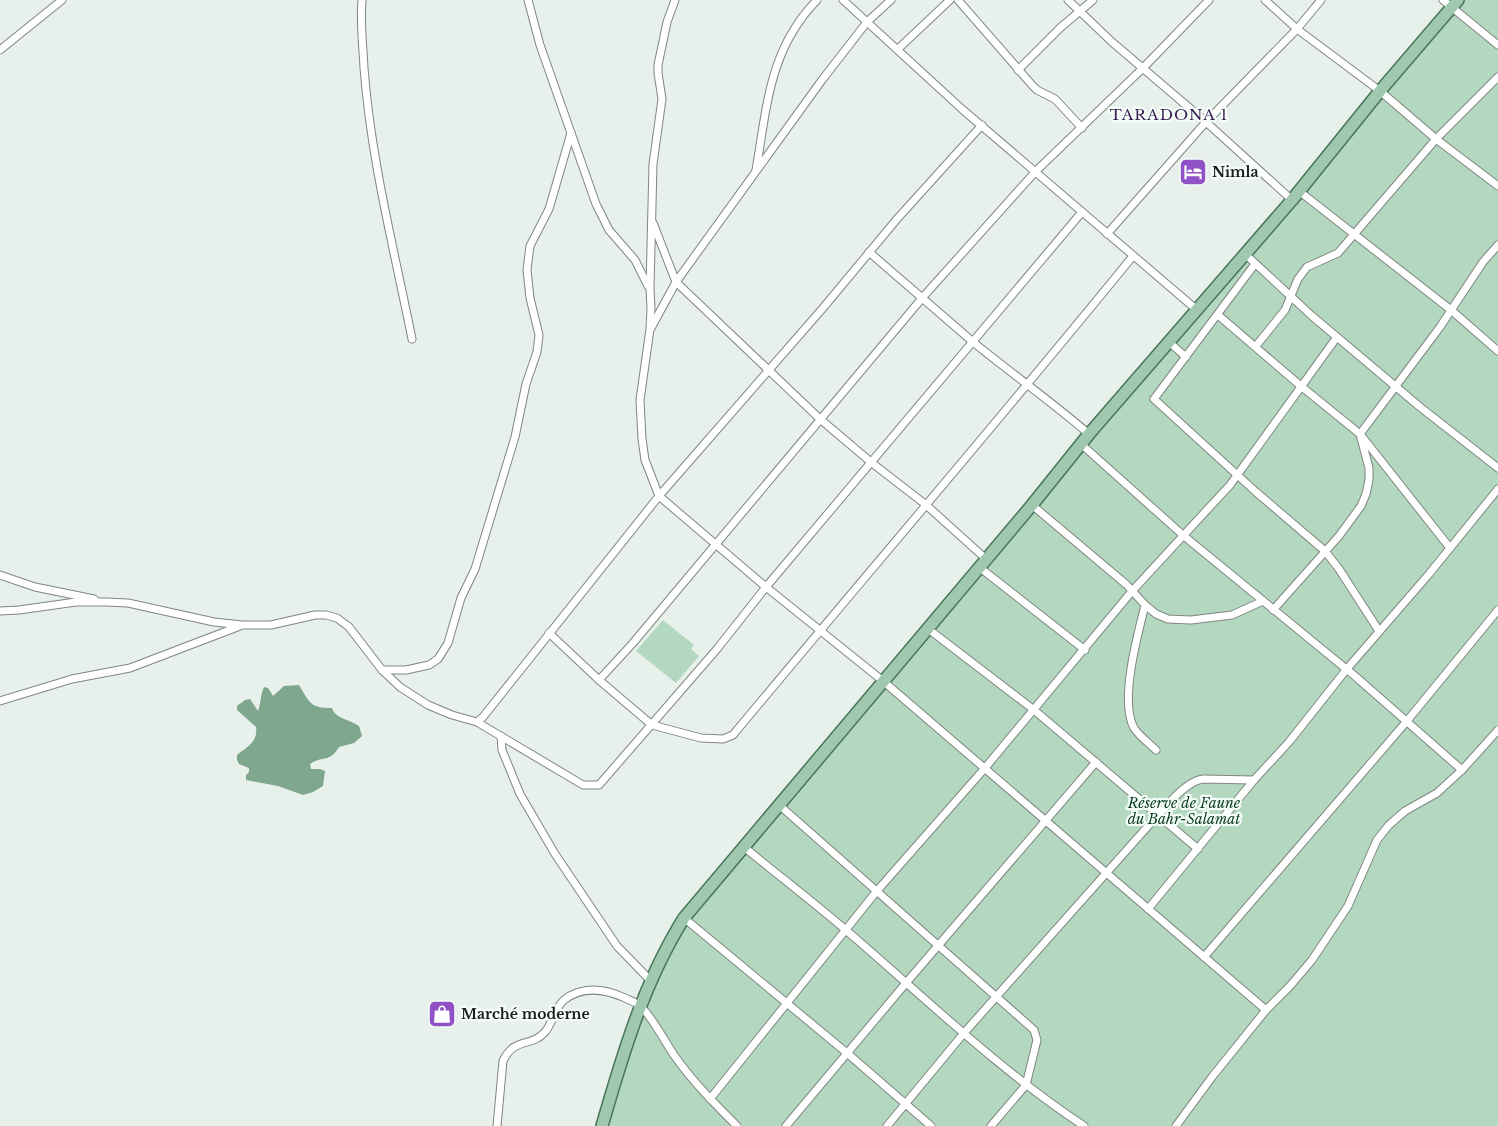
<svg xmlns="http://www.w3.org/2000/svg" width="1498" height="1126" viewBox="0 0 1498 1126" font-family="'Libre Baskerville',serif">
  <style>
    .green { fill: #b3d7bf }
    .water { fill: #7fa78d }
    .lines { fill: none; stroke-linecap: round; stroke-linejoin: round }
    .street-casing { stroke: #7f8681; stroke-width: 9 }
    .primary-casing { stroke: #477559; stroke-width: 14 }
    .street { stroke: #fff; stroke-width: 7 }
    .primary { stroke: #9fc8af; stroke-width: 11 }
    .labels { text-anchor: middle; stroke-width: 4.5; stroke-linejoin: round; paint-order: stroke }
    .poi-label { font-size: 14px; font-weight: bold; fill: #1a1d1b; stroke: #f5fdf8; text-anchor: start }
    .park-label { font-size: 14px; font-style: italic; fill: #093c23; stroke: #f5fdf8 }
    .neighbourhood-label { font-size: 15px; letter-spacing: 1px; fill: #3b1d55; stroke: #f5fdf8 }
  </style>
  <rect width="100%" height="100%" fill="#e8f0eb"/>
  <g class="green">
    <path d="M 1458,0 L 1498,0 L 1498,1126 L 602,1126 L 670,939 Z"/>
    <path d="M 663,620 L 694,645 L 691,649 L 699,656 L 676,683 L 636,651 Z"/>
  </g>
  <path class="water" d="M 299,685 C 310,703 310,708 332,708 C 334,718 351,720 359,726 L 362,736 L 354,743 L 339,747 C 329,763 324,755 310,764 L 311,769 L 320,769 L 325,771 L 323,786 L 313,792 L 303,795 L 278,786 L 246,780 L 246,775 L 249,772 L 249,768 L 239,764 L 237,760 L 237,755 C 248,746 258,742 256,727 L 237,710 L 237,706 L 245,700 L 250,699 L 258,711 C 261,704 260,696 264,687 L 268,688 L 273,696 L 284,686 Z"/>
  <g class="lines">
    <g class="street-casing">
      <g id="street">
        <path d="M 362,0 C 360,23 363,46 364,68 C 371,160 394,249 412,339"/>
        <path d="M 528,0 L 540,45 L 596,204 L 609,230 L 635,260 L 648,286"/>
        <path d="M 675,0 L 667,22 L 658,65 L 658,73 L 662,99 L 653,164 L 650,288 L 651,309 L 650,329 L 640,400 L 642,439 L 645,460 L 659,496 L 766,587 L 883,681 L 1266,1010"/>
        <path d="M 843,0 L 963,110 L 1197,310"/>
        <path d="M 958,0 L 1032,85 L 1037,90 L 1055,99 L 1082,128"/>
        <path d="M 1068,0 L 1112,42 L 1206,122 L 1292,200"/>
        <path d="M 1265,0 L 1297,29 L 1380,91 L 1436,139 L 1498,186"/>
        <path d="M 1443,0 L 1498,45"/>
        <path d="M 898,49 L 950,0"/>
        <path d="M 0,50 L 62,0"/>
        <path d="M 1018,70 L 1060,28 L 1093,0"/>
        <path d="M 756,170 C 767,107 769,49 817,0"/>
        <path d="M 1299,191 L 1451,310 L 1498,351"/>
        <path d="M 653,223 L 676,282 L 820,419 L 872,463 L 925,504 L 986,559"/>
        <path d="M 1107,234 L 1206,122 L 1297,29 L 1321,0"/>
        <path d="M 869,252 C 904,282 938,312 973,342 C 1011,373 1052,402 1089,434"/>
        <path d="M 1245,254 L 1312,316 L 1420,407 L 1498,468"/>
        <path d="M 1255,264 L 1154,399 L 1256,492 L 1325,551 L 1339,569 L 1379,631"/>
        <path d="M 1218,315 L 1302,387 L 1360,434 L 1369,468 L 1369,480 L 1366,494 L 1361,506 L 1339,536 L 1273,610"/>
        <path d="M 651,328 L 676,282 L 822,80 L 867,22 L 891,0"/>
        <path d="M 1169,342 L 1186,357"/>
        <path d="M 1256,346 L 1285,310 L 1298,279 L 1307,267 L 1338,253 L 1436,139 L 1498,77"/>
        <path d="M 1081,444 L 1184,536 L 1356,677 L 1462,770 L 1498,730"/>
        <path d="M 1032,505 L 1127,585 L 1145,605 C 1138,634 1119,701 1134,728 C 1139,736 1149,743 1156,750"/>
        <path d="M 1450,548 L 1360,434 L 1440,327 L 1483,262 L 1498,245"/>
        <path d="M 979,567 L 1085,650"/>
        <path d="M 0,575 L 35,587 L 94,599"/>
        <path d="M 1145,605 L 1156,614 L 1168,619 L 1191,620 L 1232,615 L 1263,601"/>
        <path d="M 0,611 L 19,610 L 76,602 L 106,602 L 128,603 L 214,622 L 242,625 L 271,625 L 315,615 L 326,615 L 337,618 L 349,627 L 382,670 L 400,687 L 428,705 L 452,715 L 477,722 L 583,785 L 599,785 L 717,649 L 766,587 L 1082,212"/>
        <path d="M 927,628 L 1034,710 L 1198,849"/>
        <path d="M 549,633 L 599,680 L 633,643 L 923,297 L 1036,171 L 1143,68 L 1209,0"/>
        <path d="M 382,670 L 406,670 L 429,665 L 438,659 L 448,643 L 461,598 L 475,569 L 515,437 L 526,384 L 537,352 L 539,335 L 530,298 L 527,270 L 530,246 L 549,209 L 571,133"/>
        <path d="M 599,680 L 652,725 L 701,738 L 723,739 L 733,735 C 866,575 1002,417 1133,256"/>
        <path d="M 0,701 L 72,679 L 130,668 L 240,626"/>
        <path d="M 477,722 L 483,717 L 659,496 L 823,308 L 897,219 L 982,125"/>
        <path d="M 501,736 L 502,750 L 520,794 L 555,854 L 617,946 L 650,980"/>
        <path d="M 778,804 L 1034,1030 L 1037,1040 L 1026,1085 L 991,1126"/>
        <path d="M 744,847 C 778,875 813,902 847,931 C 924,997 999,1070 1084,1126"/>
        <path d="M 1148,909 L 1254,780 L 1289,742 L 1346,670 L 1429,574 L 1498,489"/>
        <path d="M 684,918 L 847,1053 L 931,1126"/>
        <path d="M 1204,957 L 1407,721 L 1498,610"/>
        <path d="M 710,1099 L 876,892 L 985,768 L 1133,590 L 1230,485 L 1337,337"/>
        <path d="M 497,1126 L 503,1061 C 515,1036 531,1048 545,1032 C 553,1023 553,1010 564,1000 C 583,985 605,989 625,998 C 629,1000 635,1002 639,1005 C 650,1013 665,1042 674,1055 C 692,1081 714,1103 737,1126"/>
        <path d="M 786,1126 L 906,983 L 1096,762"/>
        <path d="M 887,1126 L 964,1033 L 1157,816 C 1170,803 1185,782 1203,779 L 1254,780"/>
        <path d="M 1176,1126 L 1212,1077 L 1266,1010 L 1290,986 L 1312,960 L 1348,906 L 1377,840 L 1389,825 L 1405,811 L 1437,793 L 1462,770"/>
      </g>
    </g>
    <g class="primary-casing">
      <path id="primary" d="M 602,1126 C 623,1053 644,982 684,918 L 1032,505 L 1089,434 L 1292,200 L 1380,91 L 1458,0"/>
    </g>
    <use href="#street" class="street"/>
    <use href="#primary" class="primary"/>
  </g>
  <defs>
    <g id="hotel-square" transform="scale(1.4375)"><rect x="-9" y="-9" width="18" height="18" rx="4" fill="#9051c7" stroke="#f5fdf8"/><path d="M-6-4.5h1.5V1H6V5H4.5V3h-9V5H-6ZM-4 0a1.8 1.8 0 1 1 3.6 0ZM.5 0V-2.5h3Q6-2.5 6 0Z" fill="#fff"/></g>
    <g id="shop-square" transform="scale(1.4375)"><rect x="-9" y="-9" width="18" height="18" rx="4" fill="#9051c7" stroke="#f5fdf8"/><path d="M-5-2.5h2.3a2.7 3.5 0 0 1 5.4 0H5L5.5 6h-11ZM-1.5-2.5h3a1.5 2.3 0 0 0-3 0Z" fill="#fff"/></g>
  </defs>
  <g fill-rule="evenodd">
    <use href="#hotel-square" x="1193" y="172"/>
    <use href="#shop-square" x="442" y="1014"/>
  </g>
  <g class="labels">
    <g class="poi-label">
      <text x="1212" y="177">Nimla</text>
      <text x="461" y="1019">Marché moderne</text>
    </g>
    <g class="park-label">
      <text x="1184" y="808">Réserve de Faune<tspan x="1184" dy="16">du Bahr-Salamat</tspan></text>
    </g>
    <g class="neighbourhood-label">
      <text x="1169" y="120">TARADONA 1</text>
    </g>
  </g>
</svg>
